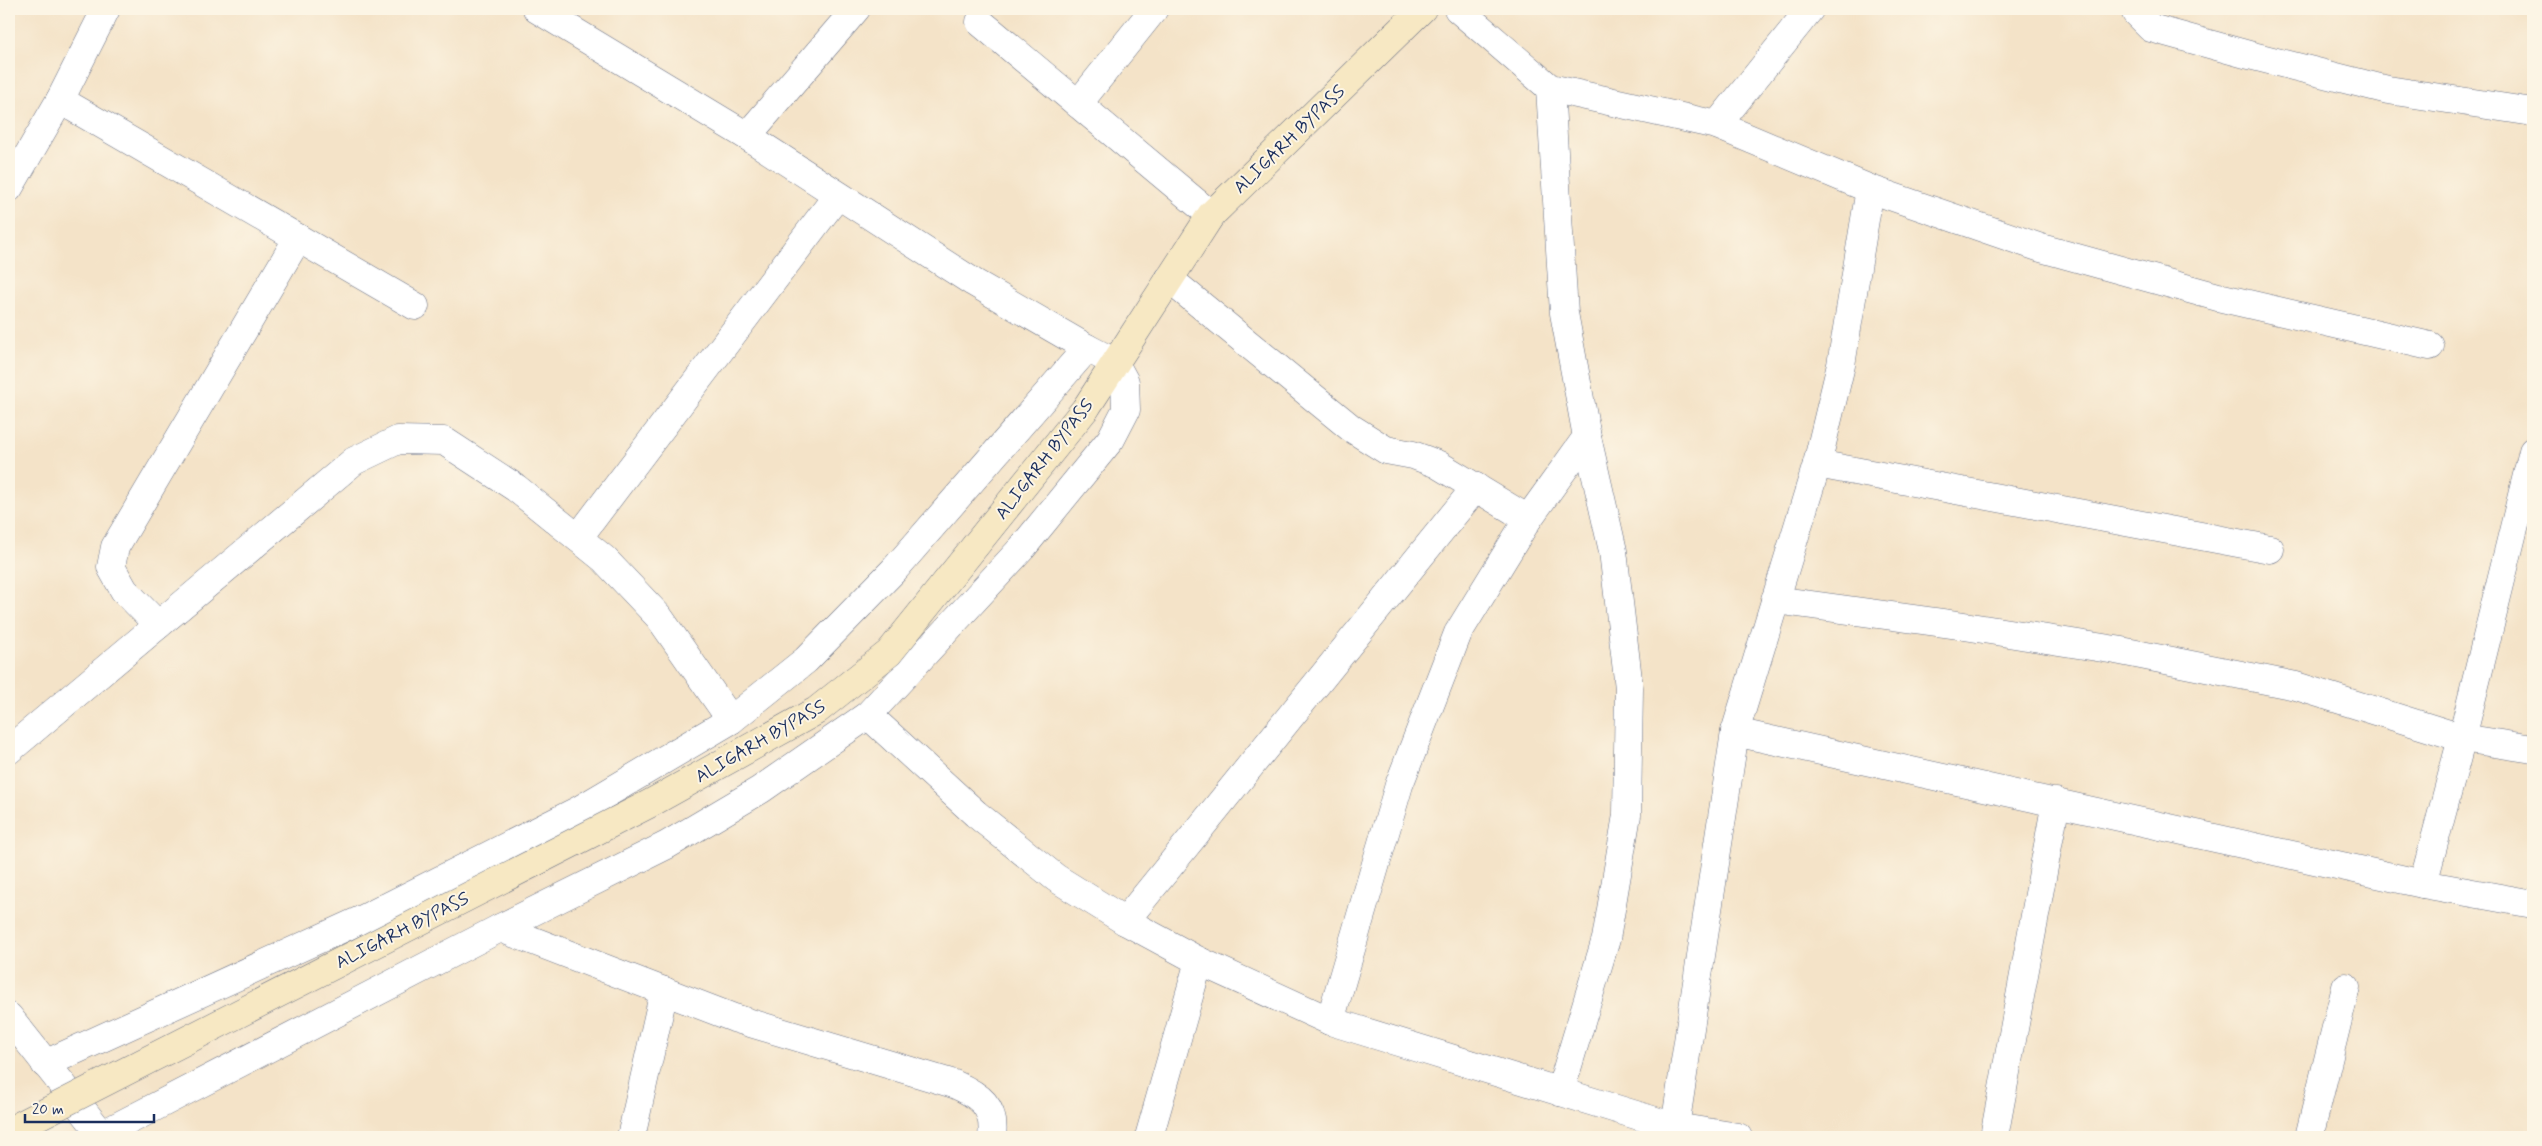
<svg xmlns="http://www.w3.org/2000/svg" width="2542" height="1146" viewBox="0 0 2542 1146" font-family="Mynerve,sans-serif">
  <style>
    .lines { fill: none; stroke-linecap: round; stroke-linejoin: round }
    .minor-casing { stroke: #676e83; stroke-width: 29 }
    .secondary-casing { stroke: #676e83; stroke-width: 29 }
    .minor { stroke: #fff; stroke-width: 28 }
    .secondary { stroke: #f7e8c3; stroke-width: 28 }
    .secondary-bridge-casing { stroke: #676e83; stroke-width: 29; stroke-linecap: butt }
    .secondary-bridge { stroke: #f7e8c3; stroke-width: 28 }
    .labels { text-anchor: middle; stroke-width: 4; stroke-linejoin: round; paint-order: stroke }
    .street-label { font-size: 18px; fill: #1b2f5e; stroke: #fcf5e5 }
  </style>
  <rect width="100%" height="100%" fill="#fcf5e5"/>
  <filter id="ink" filterUnits="userSpaceOnUse"><feTurbulence type="fractalNoise" baseFrequency=".02" numOctaves="2"/><feDisplacementMap in="SourceGraphic" scale="10" xChannelSelector="R" yChannelSelector="G"/><feConvolveMatrix kernelMatrix="1 2 1 2 8 2 1 2 1" color-interpolation-filters="sRGB"/></filter>
  <filter id="wash" filterUnits="userSpaceOnUse"><feTurbulence type="fractalNoise" baseFrequency=".0096" numOctaves="4" result="noise"/><feDisplacementMap in="SourceGraphic" scale="20" xChannelSelector="R" yChannelSelector="G"/><feGaussianBlur stdDeviation="1.12" result="paint"/><feColorMatrix in="noise" values="0 0 0 0 0 0 0 0 0 0 0 0 0 0 0 0 0 1.4 0 .05"/><feComposite in="paint" operator="in"/></filter>
  <g filter="url(#wash)">
    <rect width="100%" height="100%" fill="#f4e3c8"/>
  </g>
  <g filter="url(#ink)">
    <g class="lines">
      <g class="minor-casing">
        <g id="minor">
          <path d="M 1458,9 L 1550,88 L 1717,125 L 1870,189 L 2041,248 L 2218,297 L 2430,346"/>
          <path d="M 2135,9 L 2136,13 L 2151,28 L 2249,55 L 2388,90 L 2533,112"/>
          <path d="M 980,22 L 1211,215"/>
          <path d="M 1550,88 L 1564,313 L 1587,437 L 1613,551 L 1629,688 L 1627,815 L 1606,939 L 1560,1092"/>
          <path d="M 60,100 L 415,306"/>
          <path d="M 1078,104 L 1154,9"/>
          <path d="M 1717,125 L 1810,9"/>
          <path d="M 747,136 L 856,9"/>
          <path d="M 9,188 L 60,100 L 106,9"/>
          <path d="M 1169,279 L 1351,428 L 1386,450 L 1413,455 L 1437,464 L 1528,519"/>
          <path d="M 1817,464 L 2270,549"/>
          <path d="M 1476,487 L 1125,921 L 1199,961 L 1330,1021 L 1675,1127 L 1738,1137"/>
          <path d="M 578,538 L 837,196"/>
          <path d="M 1775,600 L 1958,625 L 2116,650 L 2296,686 L 2462,738 L 2533,749"/>
          <path d="M 158,625 L 124,590 L 111,567 L 115,547 L 298,238"/>
          <path d="M 868,715 L 976,814 L 1056,878 L 1125,921"/>
          <path d="M 1735,732 L 1817,464 L 1841,365 L 1870,189"/>
          <path d="M 9,750 L 354,461 L 398,440 L 444,441 L 516,488 L 604,559 L 659,617 L 731,720"/>
          <path d="M 2423,884 L 2462,738 L 2533,451"/>
          <path d="M 500,928 L 734,1018 L 954,1084 C 979,1095 996,1106 992,1137"/>
          <path d="M 9,1017 L 104,1137"/>
          <path d="M 1330,1021 L 1399,785 L 1458,633 L 1528,519 L 1587,437"/>
          <path d="M 45,1064 L 363,919 L 579,810 L 731,720 L 806,660 L 894,570 L 1087,348"/>
          <path d="M 1675,1127 L 1735,732 L 2423,884 L 2533,904"/>
          <path d="M 97,1137 L 500,928 L 667,845 L 760,790 L 868,715 L 1022,548 L 1111,439 L 1126,410 L 1125,382 L 1114,362 L 1087,348 L 973,282 L 747,136 L 537,9"/>
          <path d="M 631,1137 L 664,991"/>
          <path d="M 1149,1137 L 1199,961"/>
          <path d="M 1994,1137 L 2056,802"/>
          <path d="M 2309,1137 L 2346,987"/>
        </g>
      </g>
      <g class="secondary-casing">
        <path id="secondary" d="M 1086,408 L 1211,215 L 1422,9"/>
      </g>
      <use href="#minor" class="minor"/>
      <use href="#secondary" class="secondary"/>
      <g class="secondary-bridge-casing">
        <path id="secondary-bridge" d="M 9,1131 L 649,804 L 816,711 L 889,653 L 1086,408"/>
      </g>
      <use href="#secondary-bridge" class="secondary-bridge"/>
    </g>
  </g>
  <g class="labels">
    <g class="street-label">
      <text transform="translate(1289 139) rotate(-44)" y="6">ALIGARH BYPASS</text>
      <text transform="translate(1044 459) rotate(-52)" y="6">ALIGARH BYPASS</text>
      <text transform="translate(760 741) rotate(-30)" y="6">ALIGARH BYPASS</text>
      <text transform="translate(402 930) rotate(-27)" y="6">ALIGARH BYPASS</text>
    </g>
  </g>
  <rect width="2542" height="1146" fill="none" stroke="#fcf5e5" stroke-width="30"/>
  <path d="M25 1114v8h129v-8" fill="none" stroke="#1b2f5e" stroke-width="2.5"/>
  <text x="32" y="1114" font-size="15" fill="#1b2f5e" stroke="#fcf5e5" stroke-width="4" paint-order="stroke">20 m</text>
</svg>
